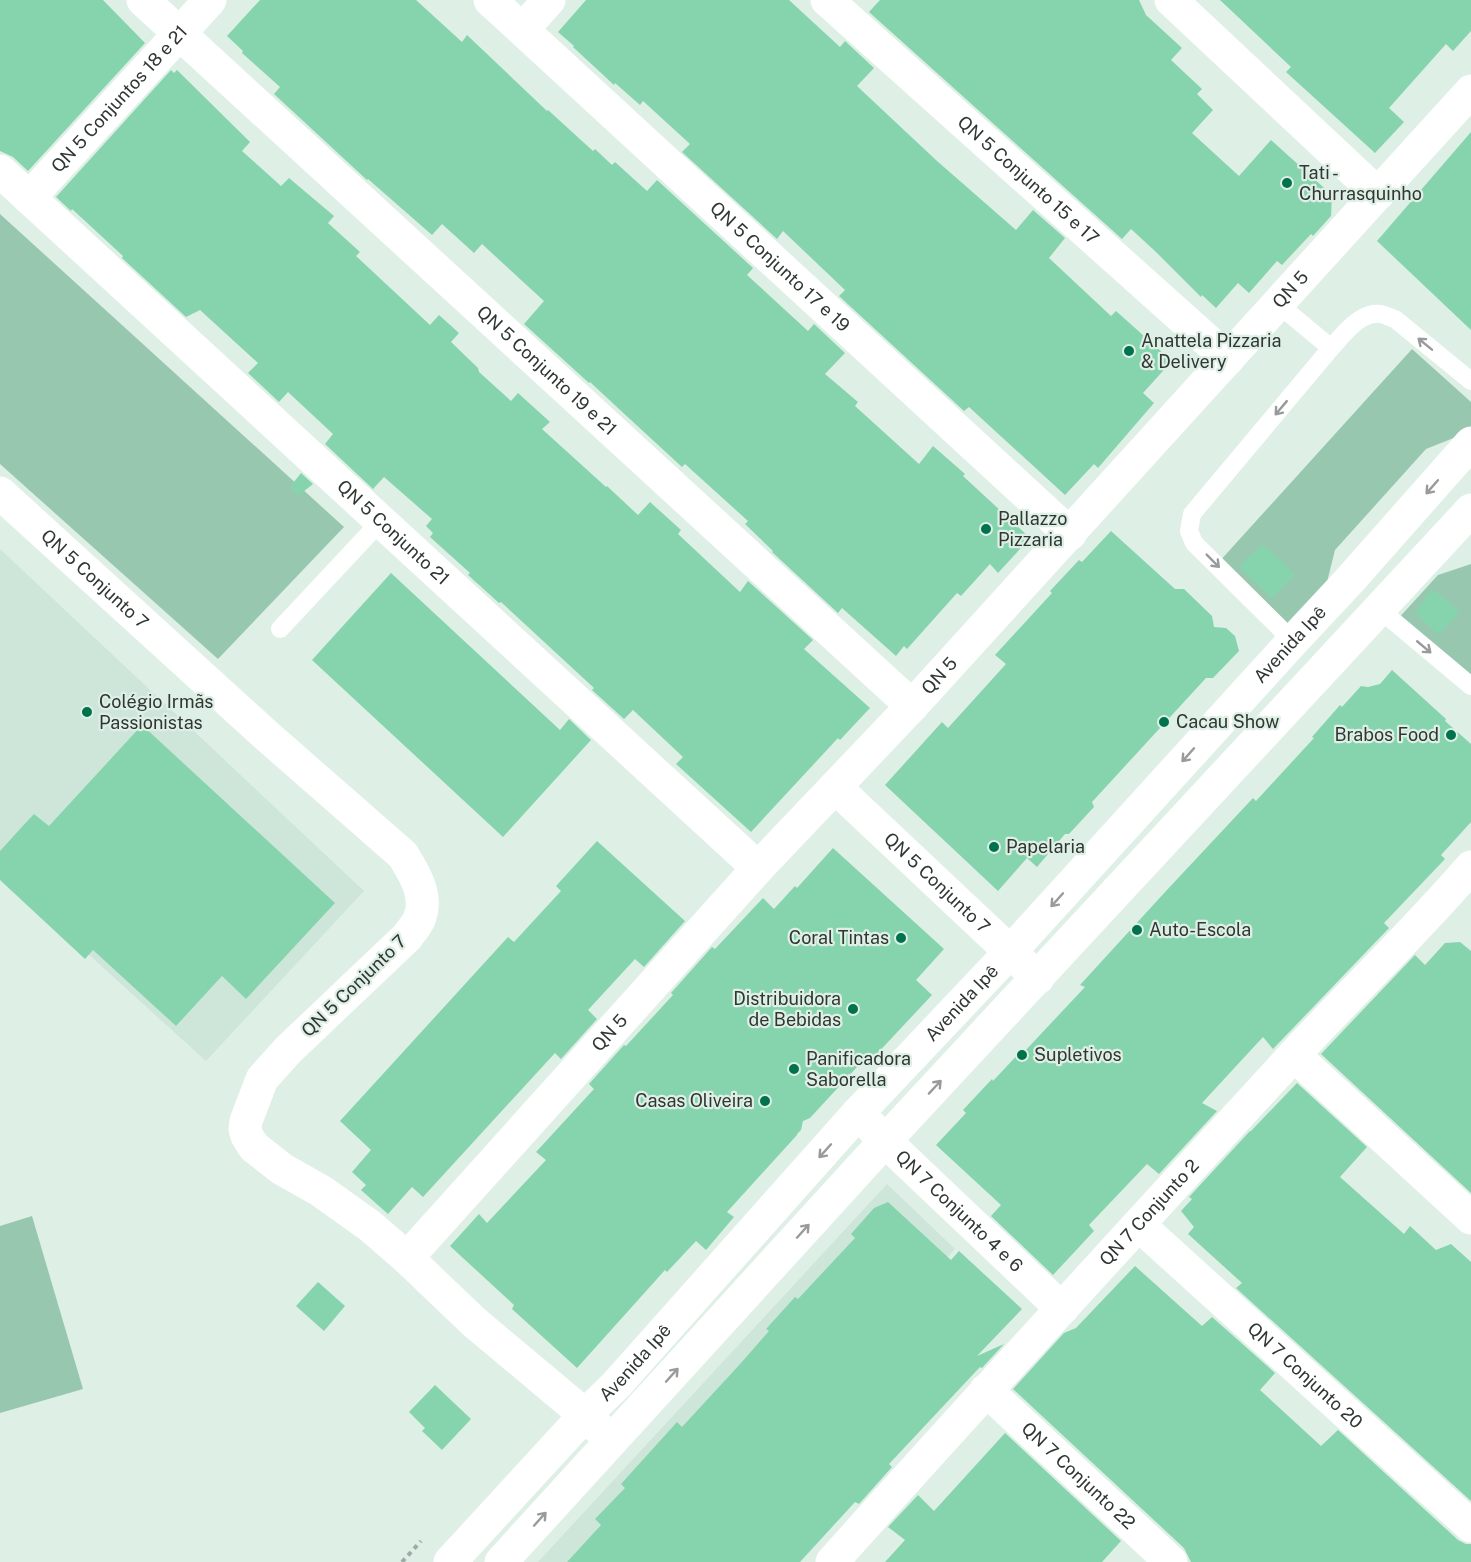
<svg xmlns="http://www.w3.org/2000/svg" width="1471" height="1562" viewBox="0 0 1471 1562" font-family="'Public Sans',sans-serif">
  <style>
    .built { fill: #cee6d9 }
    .green { fill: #97c8af }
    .building { fill: #86d4ad }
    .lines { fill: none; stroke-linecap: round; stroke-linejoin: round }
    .path { stroke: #9faca5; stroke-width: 4; stroke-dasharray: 4.5 4.5; stroke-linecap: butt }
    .service { stroke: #fff; stroke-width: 18 }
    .minor { stroke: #fff; stroke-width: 33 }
    .tertiary { stroke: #fff; stroke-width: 33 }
    .oneway { stroke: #989b99 }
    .poi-dot { fill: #00724c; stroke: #deefe6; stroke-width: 2 }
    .labels { text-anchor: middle; stroke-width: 4.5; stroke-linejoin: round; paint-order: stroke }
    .street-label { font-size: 18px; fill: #303733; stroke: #deefe6 }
    .poi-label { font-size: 18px; fill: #303733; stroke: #deefe6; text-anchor: start }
  </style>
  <rect width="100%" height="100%" fill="#deefe6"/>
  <g class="built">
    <path d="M 0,549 L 364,891 L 206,1061 L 0,874 Z"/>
    <path d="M 887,1184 L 955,1249 L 665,1562 L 538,1562 Z"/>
  </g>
  <g class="green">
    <path d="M 0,214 L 344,527 L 218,659 L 0,464 Z"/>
    <path d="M 1412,349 L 1471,402 L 1471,428 L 1466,433 L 1426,449 L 1335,550 L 1324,594 L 1291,630 L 1218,563 Z"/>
    <path d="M 1471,564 L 1471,683 L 1396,621 L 1438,575 Z"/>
    <path d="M 32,1216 L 83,1389 L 0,1413 L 0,1226 Z"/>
  </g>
  <g class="building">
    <path d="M 0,0 L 103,0 L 145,43 L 28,171 L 13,157 L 0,151 Z"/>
    <path d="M 260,0 L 416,0 L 462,42 L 467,35 L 547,111 L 548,110 L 593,151 L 595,149 L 612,165 L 615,162 L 647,191 L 657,180 L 753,268 L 747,275 L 808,331 L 814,324 L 845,353 L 825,374 L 858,402 L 855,406 L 919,464 L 933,446 L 965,474 L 963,476 L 1030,538 L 998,573 L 990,564 L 961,596 L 957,593 L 907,649 L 904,646 L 896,656 L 842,608 L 838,613 L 772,552 L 773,551 L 745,524 L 748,521 L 685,464 L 682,467 L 619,409 L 590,382 L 589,383 L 524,324 L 544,301 L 482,244 L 474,253 L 442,224 L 432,235 L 368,179 L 367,180 L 274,94 L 280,87 L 242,53 L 243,51 L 227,36 Z"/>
    <path d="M 586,0 L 789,0 L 840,47 L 845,41 L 874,68 L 857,86 L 937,161 L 1016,230 L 1033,210 L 1065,238 L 1049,258 L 1111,316 L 1116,311 L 1172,361 L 1143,393 L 1154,403 L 1098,468 L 1094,464 L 1065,495 L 969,407 L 964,411 L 839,296 L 845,290 L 783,231 L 777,239 L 682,152 L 690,144 L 643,101 L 640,105 L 615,83 L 614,85 L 573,47 L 574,46 L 558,32 Z"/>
    <path d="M 880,0 L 1139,0 L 1146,15 L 1182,48 L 1171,60 L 1202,89 L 1197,94 L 1213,110 L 1192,133 L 1239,176 L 1271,140 L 1332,195 L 1331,216 L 1313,236 L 1311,234 L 1282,265 L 1277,261 L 1249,293 L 1238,283 L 1216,308 L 1202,295 L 1201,297 L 1156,252 L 1131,229 L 1122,239 L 869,12 Z"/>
    <path d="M 1220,0 L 1471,0 L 1471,31 L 1453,51 L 1446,44 L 1389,108 L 1404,122 L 1375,153 L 1286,72 L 1291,67 Z"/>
    <path d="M 171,70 L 174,73 L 177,70 L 250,142 L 242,151 L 281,186 L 289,178 L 334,216 L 328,223 L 360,252 L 356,256 L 430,325 L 439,315 L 459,333 L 451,342 L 478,368 L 479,372 L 511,401 L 518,393 L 550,422 L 542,429 L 606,487 L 607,486 L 638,515 L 650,502 L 681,530 L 678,534 L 740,592 L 748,581 L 813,640 L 804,649 L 870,708 L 840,740 L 838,738 L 751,832 L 676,764 L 683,757 L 633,710 L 624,719 L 592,690 L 594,688 L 501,602 L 499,603 L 468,575 L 470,573 L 430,537 L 433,533 L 426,526 L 432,519 L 384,477 L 373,489 L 325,444 L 333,434 L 288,392 L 279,402 L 248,373 L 258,363 L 200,310 L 186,317 L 122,258 L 123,256 L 72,209 L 71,211 L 56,197 Z"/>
    <path d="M 1471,132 L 1471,330 L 1377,241 Z"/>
    <path d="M 301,473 L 313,484 L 298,496 L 290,487 Z"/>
    <path d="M 1111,531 L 1175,589 L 1184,589 L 1212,616 L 1214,627 L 1226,628 L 1235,636 L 1239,651 L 1213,678 L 1206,678 L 1092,802 L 1094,807 L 1069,834 L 1065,834 L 1037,867 L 1027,858 L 998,891 L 885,785 L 942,722 L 948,728 L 1006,664 L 995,655 L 1052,593 L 1050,591 L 1079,560 L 1082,562 Z"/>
    <path d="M 1261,545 L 1265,548 L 1267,547 L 1295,575 L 1272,598 L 1243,571 L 1244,570 L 1240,566 Z"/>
    <path d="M 391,573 L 560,730 L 569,719 L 591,740 L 503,837 L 312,660 Z"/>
    <path d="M 1431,590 L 1433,592 L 1435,590 L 1459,612 L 1439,635 L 1415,613 Z"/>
    <path d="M 1392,670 L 1446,719 L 1445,721 L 1471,744 L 1471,822 L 1441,855 L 1445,859 L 1384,923 L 1389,928 L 1273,1049 L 1263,1037 L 1202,1103 L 1217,1111 L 1159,1174 L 1147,1164 L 1089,1225 L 1094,1231 L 1053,1275 L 991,1216 L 1001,1205 L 936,1145 L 966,1113 L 963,1110 L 992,1079 L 993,1081 L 1022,1050 L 1024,1052 L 1085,987 L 1080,985 L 1166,891 L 1253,798 L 1256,801 L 1314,738 L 1312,737 L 1340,705 L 1342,707 L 1361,686 L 1368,687 L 1380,684 Z"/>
    <path d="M 142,725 L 335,903 L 246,999 L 222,976 L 176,1026 L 93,950 L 85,959 L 0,880 L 0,851 L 20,829 L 34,814 L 49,826 Z"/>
    <path d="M 597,841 L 685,921 L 644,967 L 635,959 L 588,1010 L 597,1019 L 561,1059 L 555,1053 L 423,1197 L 412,1187 L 388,1214 L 361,1190 L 366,1185 L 352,1172 L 371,1150 L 340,1121 L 508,937 L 514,942 L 561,891 L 556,886 Z"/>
    <path d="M 833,848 L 944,949 L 916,980 L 932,995 L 873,1058 L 869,1054 L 810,1118 L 803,1121 L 801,1130 L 797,1134 L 797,1135 L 727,1212 L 734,1217 L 706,1250 L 696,1241 L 667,1272 L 665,1270 L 577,1368 L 512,1309 L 514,1305 L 450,1246 L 479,1214 L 487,1223 L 546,1160 L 536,1152 L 594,1089 L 589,1084 L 624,1045 L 626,1046 L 673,995 L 671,993 L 712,947 L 715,949 L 763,898 L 774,909 L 795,886 L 797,888 Z"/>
    <path d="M 1460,942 L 1471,951 L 1471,1193 L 1321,1054 L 1415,955 L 1425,965 L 1445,943 Z"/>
    <path d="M 1297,1083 L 1367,1147 L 1340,1177 L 1404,1234 L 1410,1226 L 1436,1250 L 1451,1244 L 1471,1262 L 1471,1501 L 1236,1288 L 1242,1283 L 1188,1234 L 1194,1227 L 1181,1211 L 1192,1199 L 1189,1197 L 1250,1131 L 1251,1131 Z"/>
    <path d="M 888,1202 L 951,1260 L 959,1251 L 1022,1309 L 977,1356 L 1004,1344 L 982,1368 L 980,1367 L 889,1464 L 892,1467 L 859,1504 L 855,1502 L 800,1562 L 567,1562 L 601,1525 L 595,1519 L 625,1488 L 621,1484 L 677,1422 L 682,1427 L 741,1363 L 769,1331 L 766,1329 L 795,1297 L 798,1299 L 855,1238 L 851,1234 L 874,1208 Z"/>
    <path d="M 1135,1266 L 1202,1326 L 1212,1317 L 1275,1373 L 1260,1390 L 1321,1446 L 1338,1430 L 1458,1540 L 1466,1544 L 1471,1544 L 1471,1562 L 1191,1562 L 1184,1548 L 1013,1389 L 1064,1333 L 1076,1328 Z"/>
    <path d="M 318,1282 L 345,1306 L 324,1331 L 296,1306 Z"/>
    <path d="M 435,1385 L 471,1419 L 442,1450 L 422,1431 L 425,1428 L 409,1412 Z"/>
    <path d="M 1005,1433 L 1121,1541 L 1102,1562 L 885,1562 L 905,1540 L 888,1527 L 918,1495 L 934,1511 Z"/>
  </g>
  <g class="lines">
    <path class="path" d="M 402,1562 L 421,1541"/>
    <g class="service">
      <path d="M 1278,304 L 1331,348"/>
      <path d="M 1379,609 L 1471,686"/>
      <path d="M 280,629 L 381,521"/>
      <path d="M 1293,641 L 1194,543 L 1189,531 L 1192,514 L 1331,348 C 1344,334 1360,311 1381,314 C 1386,315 1391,318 1395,319 L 1471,381"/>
    </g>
    <g class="minor">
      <path id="s1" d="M 143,0 L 912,706"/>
      <path id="s2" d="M 490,0 L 1070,534"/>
      <path id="s3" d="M 827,0 L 1228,359"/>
      <path d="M 1171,0 L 1378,194"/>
      <path d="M 523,29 L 549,0"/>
      <path id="s4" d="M 0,171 L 758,868"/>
      <path id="s5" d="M 29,198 L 210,0"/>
      <path id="s6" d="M 0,493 L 267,736 L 403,855 C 414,873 428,895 420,917 C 418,924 411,931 407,937 L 288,1050 L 262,1079 L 246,1121 L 245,1129 L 247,1136 L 254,1147 L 282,1169 L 321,1191 L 370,1226 L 407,1258 L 474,1322 L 585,1415 L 611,1440"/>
      <path id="s7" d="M 835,787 L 1038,978"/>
      <path d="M 1294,1055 L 1471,1218"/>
      <path id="s8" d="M 858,1113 L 885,1141 L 1062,1309"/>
      <path id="s9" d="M 1139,1225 L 1471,1526"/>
      <path id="s10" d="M 407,1258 L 758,868 L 912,706 L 1471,91"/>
      <path id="s11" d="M 986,1390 L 1171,1562"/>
      <path id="s12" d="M 832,1562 C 984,1392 1138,1225 1292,1057 C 1351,993 1414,933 1471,867"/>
    </g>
    <g class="tertiary">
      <path id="s13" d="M 450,1562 L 585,1415 L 616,1385 L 858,1113 L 1011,951 L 1293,641 L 1349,581 L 1471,443"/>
      <path d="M 501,1562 L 885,1141 L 1471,510"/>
    </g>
  </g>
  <defs><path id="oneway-shaft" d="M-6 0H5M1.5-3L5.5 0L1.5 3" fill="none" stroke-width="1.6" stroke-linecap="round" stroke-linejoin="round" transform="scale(1.5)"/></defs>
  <g class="oneway">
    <use href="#oneway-shaft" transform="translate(1425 344) rotate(-141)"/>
    <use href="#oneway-shaft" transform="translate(1281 408) rotate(130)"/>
    <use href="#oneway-shaft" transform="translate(1432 487) rotate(131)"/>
    <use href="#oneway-shaft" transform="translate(1213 561) rotate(45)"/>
    <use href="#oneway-shaft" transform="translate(1424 647) rotate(40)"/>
    <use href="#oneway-shaft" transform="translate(1188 755) rotate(132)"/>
    <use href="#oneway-shaft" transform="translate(1057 900) rotate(132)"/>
    <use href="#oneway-shaft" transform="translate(935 1087) rotate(-47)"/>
    <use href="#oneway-shaft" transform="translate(825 1151) rotate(132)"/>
    <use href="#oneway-shaft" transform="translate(803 1231) rotate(-48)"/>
    <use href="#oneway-shaft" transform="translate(672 1375) rotate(-48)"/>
    <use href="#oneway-shaft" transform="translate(540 1519) rotate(-48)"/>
  </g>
  <g class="poi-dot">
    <circle cx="1287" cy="183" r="6"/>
    <circle cx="1129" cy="351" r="6"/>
    <circle cx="986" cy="529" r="6"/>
    <circle cx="87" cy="712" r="6"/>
    <circle cx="1164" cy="722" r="6"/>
    <circle cx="1451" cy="735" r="6"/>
    <circle cx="994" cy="847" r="6"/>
    <circle cx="1137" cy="930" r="6"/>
    <circle cx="901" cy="938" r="6"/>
    <circle cx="853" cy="1009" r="6"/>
    <circle cx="1022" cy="1055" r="6"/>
    <circle cx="794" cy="1069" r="6"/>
    <circle cx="765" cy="1101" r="6"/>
  </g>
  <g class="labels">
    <g class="street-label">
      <text dy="6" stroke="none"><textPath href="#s5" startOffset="134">QN 5 Conjuntos 18 e 21</textPath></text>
      <text dy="6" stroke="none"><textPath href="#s3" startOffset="270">QN 5 Conjunto 15 e 17</textPath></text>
      <text dy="6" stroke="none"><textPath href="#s2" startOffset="394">QN 5 Conjunto 17 e 19</textPath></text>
      <text dy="6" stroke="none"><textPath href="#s10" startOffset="1311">QN 5</textPath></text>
      <text dy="6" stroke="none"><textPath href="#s1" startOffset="548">QN 5 Conjunto 19 e 21</textPath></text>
      <text dy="6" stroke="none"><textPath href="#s4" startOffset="534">QN 5 Conjunto 21</textPath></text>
      <text dy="6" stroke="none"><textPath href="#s6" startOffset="128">QN 5 Conjunto 7</textPath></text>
      <text dy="6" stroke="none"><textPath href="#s13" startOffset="1244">Avenida Ipê</textPath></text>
      <text dy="6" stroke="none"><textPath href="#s10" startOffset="789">QN 5</textPath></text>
      <text dy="6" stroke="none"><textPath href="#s7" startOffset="140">QN 5 Conjunto 7</textPath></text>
      <text transform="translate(354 986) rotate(-44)" y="6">QN 5 Conjunto 7</text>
      <text dy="6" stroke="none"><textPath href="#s13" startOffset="758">Avenida Ipê</textPath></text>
      <text dy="6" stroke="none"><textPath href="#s10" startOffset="303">QN 5</textPath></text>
      <text dy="6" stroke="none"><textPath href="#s8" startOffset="141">QN 7 Conjunto 4 e 6</textPath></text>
      <text dy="6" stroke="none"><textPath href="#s12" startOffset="472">QN 7 Conjunto 2</textPath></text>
      <text dy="6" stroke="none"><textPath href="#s13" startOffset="272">Avenida Ipê</textPath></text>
      <text dy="6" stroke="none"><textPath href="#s9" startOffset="224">QN 7 Conjunto 20</textPath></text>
      <text dy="6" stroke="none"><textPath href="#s11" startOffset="126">QN 7 Conjunto 22</textPath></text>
    </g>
    <g class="poi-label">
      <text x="1299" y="179">Tati -<tspan x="1299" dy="21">Churrasquinho</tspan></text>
      <text x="1141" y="347">Anattela Pizzaria<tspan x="1141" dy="21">&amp; Delivery</tspan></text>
      <text x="998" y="525">Pallazzo<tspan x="998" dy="21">Pizzaria</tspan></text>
      <text x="99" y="708">Colégio Irmãs<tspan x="99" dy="21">Passionistas</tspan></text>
      <text x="1176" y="728">Cacau Show</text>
      <text x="1439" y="741" text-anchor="end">Brabos Food</text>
      <text x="1006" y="853">Papelaria</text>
      <text x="1149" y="936">Auto-Escola</text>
      <text x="889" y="944" text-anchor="end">Coral Tintas</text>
      <text x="841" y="1005" text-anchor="end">Distribuidora<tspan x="841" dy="21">de Bebidas</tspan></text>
      <text x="1034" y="1061">Supletivos</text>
      <text x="806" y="1065">Panificadora<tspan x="806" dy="21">Saborella</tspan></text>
      <text x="753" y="1107" text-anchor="end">Casas Oliveira</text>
    </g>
  </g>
</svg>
